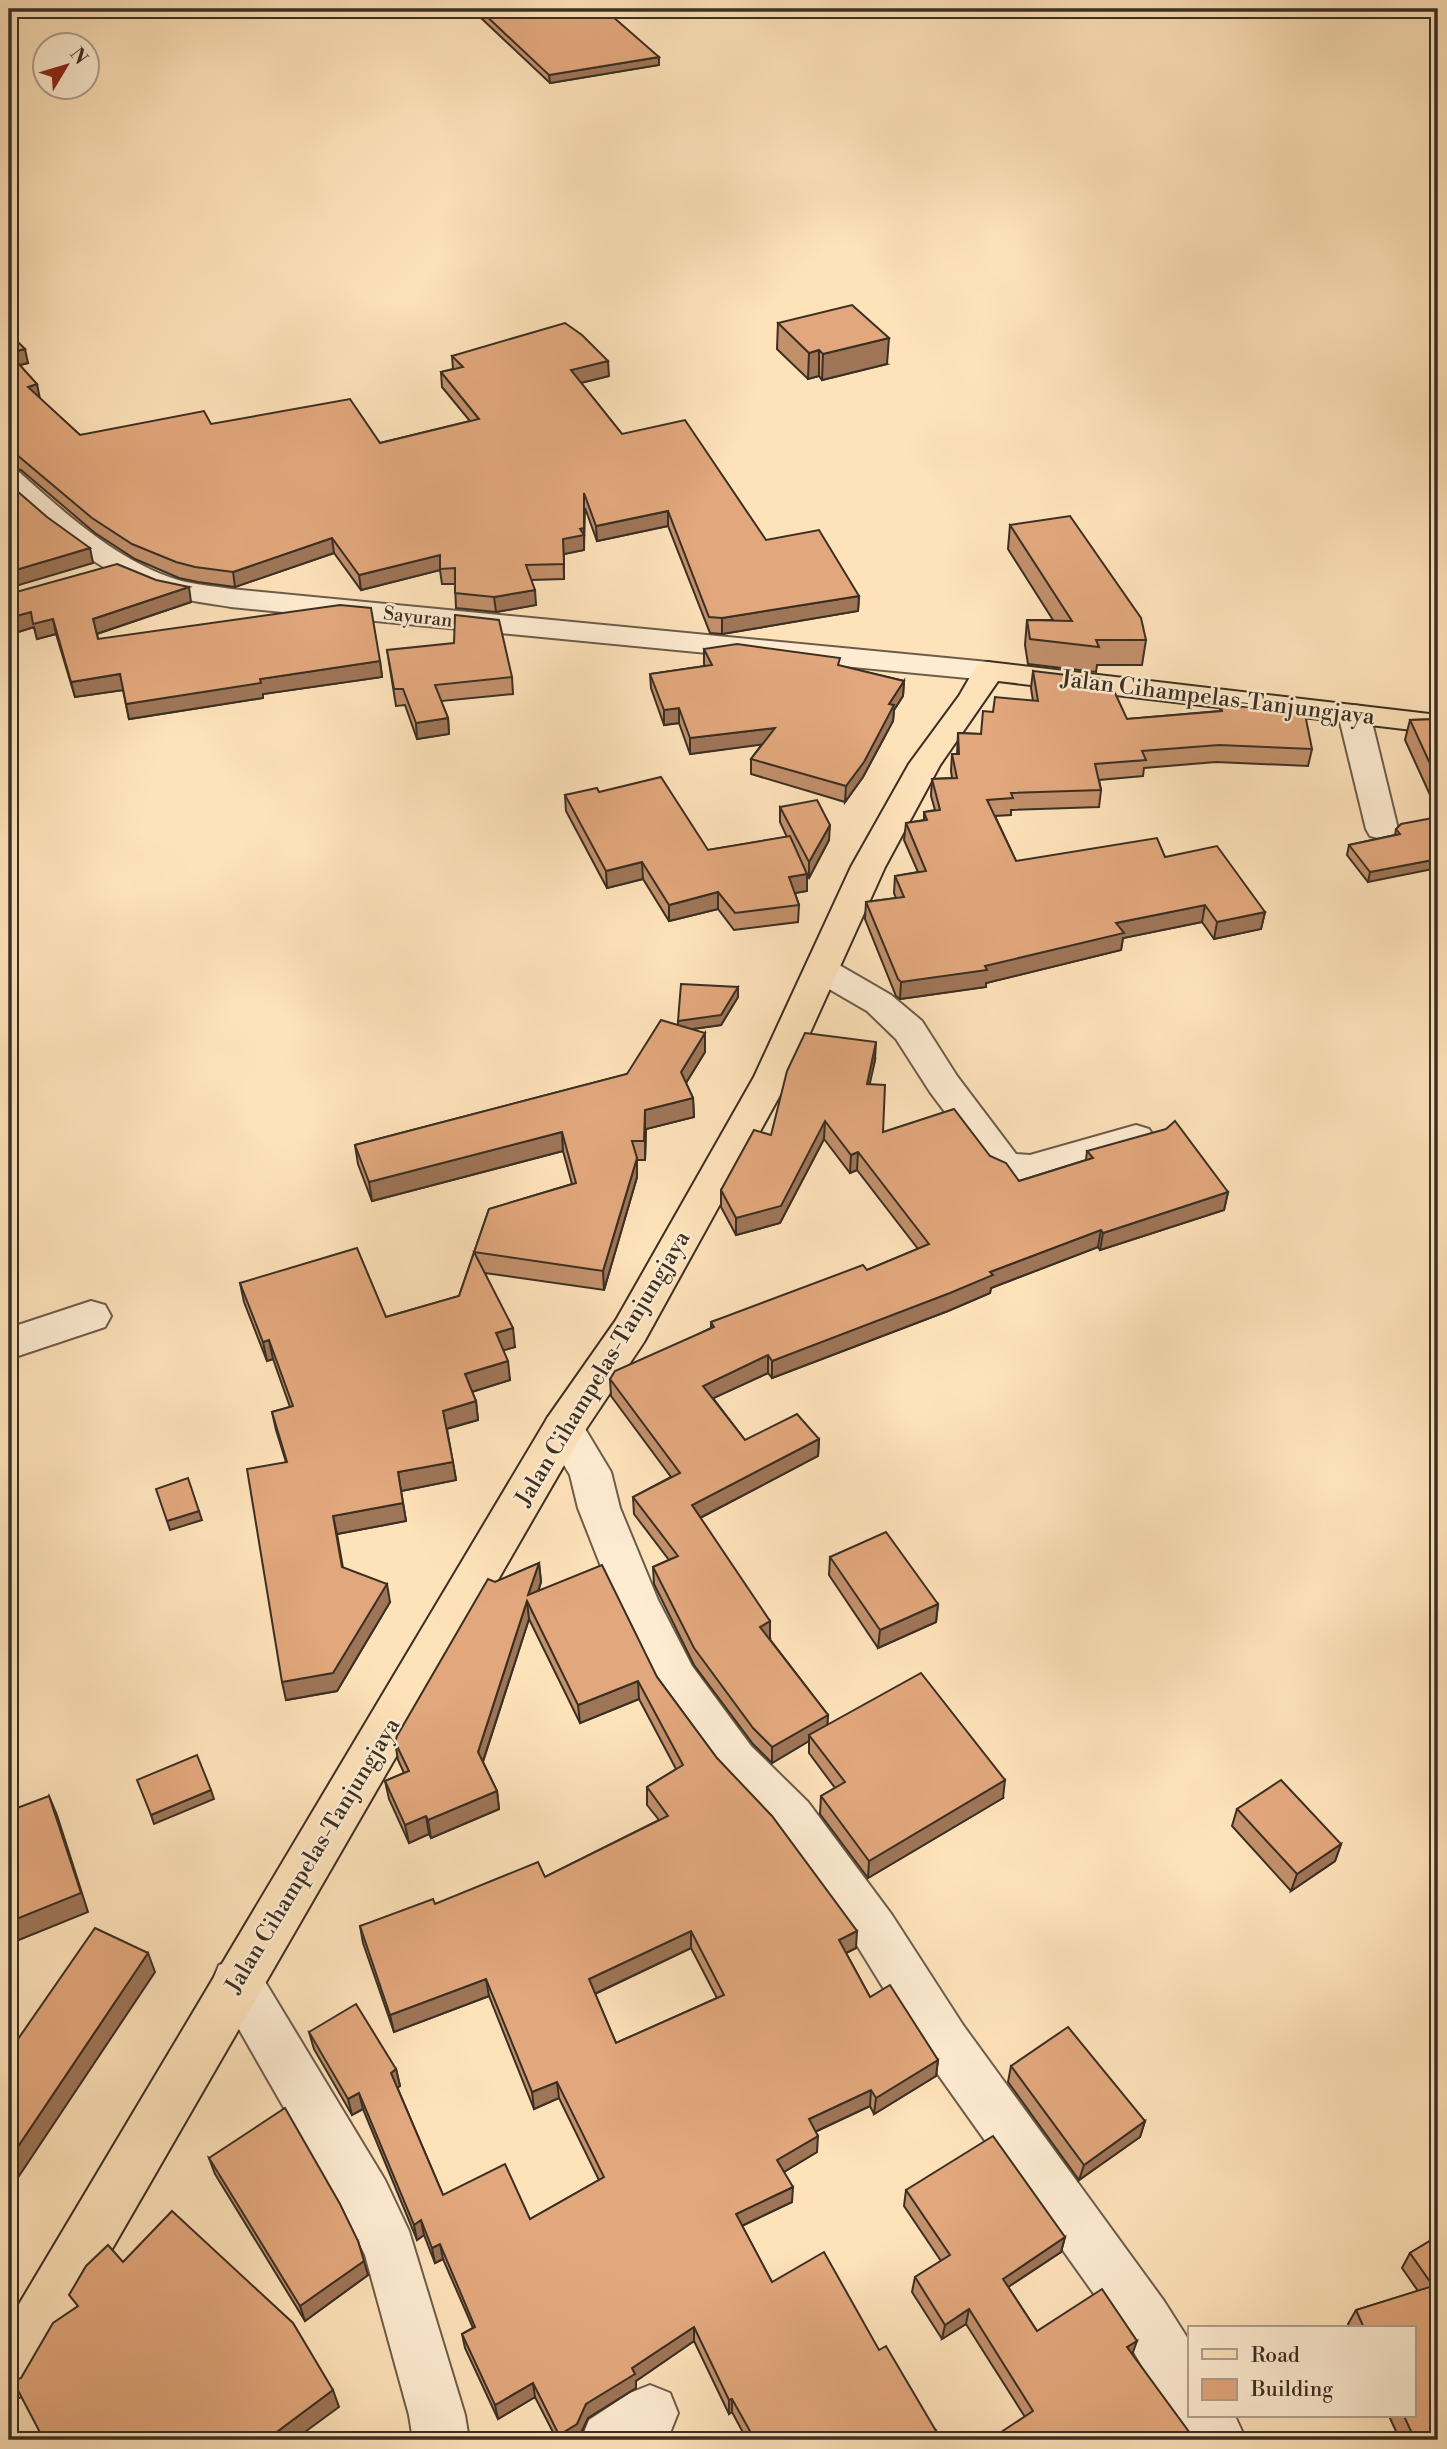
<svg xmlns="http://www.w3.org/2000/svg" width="1447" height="2449" viewBox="0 0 1447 2449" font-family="'Libre Bodoni',serif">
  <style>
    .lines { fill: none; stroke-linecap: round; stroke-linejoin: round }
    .minor-casing { stroke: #6c5c49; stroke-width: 4 }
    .major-casing { stroke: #3b2f23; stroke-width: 4 }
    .minor { fill: #feecd2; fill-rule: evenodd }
    .major { fill: #fee2ba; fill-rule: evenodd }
    .wall { fill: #c2906b; stroke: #3b2f23; stroke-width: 2; fill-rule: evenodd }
    .shaded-wall { fill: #9e7557; stroke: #3b2f23; stroke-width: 2 }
    .building { fill: #e2a77c; stroke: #3b2f23; stroke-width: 2; fill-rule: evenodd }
    .labels { text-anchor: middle; stroke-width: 5; stroke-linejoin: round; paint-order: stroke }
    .far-street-label { font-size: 19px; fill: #3b2f23; stroke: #feecd2 }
    .street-label { font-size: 23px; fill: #3b2f23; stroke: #feecd2 }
  </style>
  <rect width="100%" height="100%" fill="#fee2ba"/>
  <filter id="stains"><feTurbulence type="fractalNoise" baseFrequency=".00286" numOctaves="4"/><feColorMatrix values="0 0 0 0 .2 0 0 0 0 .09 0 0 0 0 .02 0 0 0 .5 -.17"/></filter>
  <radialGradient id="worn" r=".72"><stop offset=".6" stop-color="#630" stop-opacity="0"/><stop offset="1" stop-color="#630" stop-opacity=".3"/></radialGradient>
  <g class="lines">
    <g class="minor-casing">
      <g id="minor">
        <path d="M 9,470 L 19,472 C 66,514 117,561 178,580 C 195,585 214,586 231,589 L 988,662 L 999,665 L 1003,671 L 999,677 L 988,680 L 231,607 C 206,603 181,600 157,592 C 100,573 52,532 9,493 Z"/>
        <path d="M 1354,705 L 1365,707 L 1370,714 L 1398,829 L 1394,836 L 1382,839 L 1370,836 L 1366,829 L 1338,714 L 1343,707 Z"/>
        <path d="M 822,959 L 834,962 L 891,995 L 922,1021 L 957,1076 L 1016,1154 L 1030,1155 L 1136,1125 L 1149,1129 L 1155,1138 L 1149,1147 L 1030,1181 L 1013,1181 L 990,1172 L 930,1092 L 896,1039 L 867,1011 L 810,978 L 805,970 L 810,962 Z"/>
        <path d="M 91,1301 L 105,1305 L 111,1316 L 105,1327 L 9,1359 L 9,1328 Z"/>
        <path d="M 563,1413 L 578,1417 L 611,1472 L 620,1508 L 658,1600 L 692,1666 L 751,1746 L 808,1802 L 892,1915 L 963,2025 L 1164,2301 L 1190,2342 L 1190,2416 L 1235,2416 L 1246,2440 L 1186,2440 L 1176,2415 L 1170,2413 L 1126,2339 L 927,2059 L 858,1947 L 774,1832 L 719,1774 L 660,1694 L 615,1602 L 578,1508 L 570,1475 L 542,1429 L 548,1417 Z"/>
        <path d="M 237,1959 L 255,1965 L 385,2180 L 409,2231 L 465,2415 L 469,2440 L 413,2440 L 409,2415 L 365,2255 L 347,2218 L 212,1982 L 219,1965 Z"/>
        <path d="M 650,2385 L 670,2393 L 678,2413 L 670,2433 L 658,2440 L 581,2440 L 589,2420 L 630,2393 Z"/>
      </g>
    </g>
    <g class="major-casing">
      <path id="major" d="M 988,662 L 1438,715 L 1438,733 L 998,681 L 940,765 L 885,867 L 790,1077 L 644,1342 L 578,1441 L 29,2393 L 9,2401 L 9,2321 L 548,1417 L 616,1320 L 754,1077 L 851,867 L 909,764 L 959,696 L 977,665 Z"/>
    </g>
    <use href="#minor" class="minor"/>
    <use href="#major" class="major"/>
  </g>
  <g class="wall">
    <path d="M 480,10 L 659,57 L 659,65 L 550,83 L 481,18 Z"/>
    <path d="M 778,323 L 887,364 L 822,380 L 819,376 L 808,379 L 777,349 Z"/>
    <path d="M 9,333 L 28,363 L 20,365 L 40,399 L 80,435 L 211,424 L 380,443 L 470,421 L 442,387 L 441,372 L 453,369 L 452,356 L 609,376 L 581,383 L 622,434 L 766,540 L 859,596 L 858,611 L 722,634 L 710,633 L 668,526 L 597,541 L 585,508 L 584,550 L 564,554 L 564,579 L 531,580 L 536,605 L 496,612 L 456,608 L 455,584 L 442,584 L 440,570 L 361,590 L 334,553 L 235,587 L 198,582 L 179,578 L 135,559 L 95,533 L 21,470 L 9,468 Z"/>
    <path d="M 1010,525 L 1146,640 L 1142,665 L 1097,665 L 1096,672 L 1028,664 L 1025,645 L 1027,620 L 1053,620 L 1008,549 Z"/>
    <path d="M 9,594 L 191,602 L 97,634 L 98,639 L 380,661 L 382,677 L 263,694 L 263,698 L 129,719 L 123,690 L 75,697 L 56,634 L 37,639 L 34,627 L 9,635 Z"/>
    <path d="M 704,649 L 840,666 L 904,681 L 903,696 L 894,710 L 893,721 L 863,777 L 845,802 L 751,774 L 751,759 L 762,744 L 690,754 L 679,723 L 664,725 L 651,688 L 650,674 L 705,666 L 704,664 Z"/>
    <path d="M 387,650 L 512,677 L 513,694 L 441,701 L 448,718 L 449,734 L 417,739 L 405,705 L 396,706 Z"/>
    <path d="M 1033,671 L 1127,719 L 1220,711 L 1221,706 L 1312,749 L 1308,766 L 1216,762 L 1144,768 L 1143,776 L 1099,780 L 1101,790 L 1099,807 L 1011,810 L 1011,815 L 995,816 L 1016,861 L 1165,857 L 1265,912 L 1261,929 L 1214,939 L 1202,922 L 1123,938 L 1121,950 L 986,983 L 986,987 L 900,999 L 896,996 L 865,919 L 866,902 L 896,898 L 894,893 L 895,876 L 918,872 L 904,840 L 906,823 L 924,820 L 924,812 L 935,810 L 931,796 L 932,779 L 952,778 L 951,771 L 952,754 L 957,754 L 958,733 L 981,734 L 993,712 L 1033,701 L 1031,688 Z"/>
    <path d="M 1438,719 L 1438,808 L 1436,808 L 1405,740 L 1410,720 Z"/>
    <path d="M 599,792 L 708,850 L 787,837 L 780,822 L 780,807 L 829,840 L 809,878 L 807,875 L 807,891 L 795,893 L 799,905 L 798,922 L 734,930 L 718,909 L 669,921 L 643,879 L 607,888 L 566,811 L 565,795 Z"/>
    <path d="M 1438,817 L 1368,882 L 1347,855 L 1349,845 L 1395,835 L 1396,829 Z"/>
    <path d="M 738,987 L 738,997 L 721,1025 L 692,1029 L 705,1052 L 686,1083 L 693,1098 L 694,1117 L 646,1129 L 645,1160 L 637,1160 L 637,1177 L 604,1290 L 485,1273 L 515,1347 L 503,1350 L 510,1380 L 472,1392 L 476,1401 L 478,1420 L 447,1429 L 456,1480 L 401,1491 L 406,1521 L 337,1534 L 343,1568 L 390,1602 L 337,1691 L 286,1700 L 286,1462 L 276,1430 L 272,1412 L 290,1407 L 273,1359 L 267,1361 L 244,1302 L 240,1283 L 386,1317 L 459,1296 L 489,1209 L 572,1184 L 563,1151 L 372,1201 L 358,1164 L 355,1145 L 627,1074 L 678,1025 Z"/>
    <path d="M 875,1060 L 869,1084 L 883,1132 L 990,1156 L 1019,1181 L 1086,1160 L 1087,1151 L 1228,1192 L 1224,1210 L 1100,1250 L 1098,1247 L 991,1288 L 990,1293 L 948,1311 L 772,1378 L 768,1373 L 713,1398 L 745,1440 L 819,1439 L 818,1456 L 700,1518 L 770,1638 L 769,1638 L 828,1715 L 827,1725 L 1003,1798 L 868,1878 L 820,1814 L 821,1796 L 835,1788 L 809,1753 L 809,1741 L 772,1763 L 753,1744 L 694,1665 L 654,1584 L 653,1567 L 669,1560 L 634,1514 L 633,1497 L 671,1477 L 611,1396 L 610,1379 L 711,1328 L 711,1322 L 867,1270 L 918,1249 L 857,1170 L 850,1173 L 824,1139 L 780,1223 L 736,1235 L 721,1207 L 721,1190 L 771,1135 Z"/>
    <path d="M 830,1557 L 938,1604 L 936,1622 L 878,1648 L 829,1575 Z"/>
    <path d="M 539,1563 L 541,1582 L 538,1592 L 657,1677 L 856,1948 L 846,1953 L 870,1997 L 938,2060 L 936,2076 L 874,2114 L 870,2106 L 815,2132 L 817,2152 L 784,2172 L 792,2202 L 742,2226 L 772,2282 L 879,2350 L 936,2431 L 934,2440 L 747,2440 L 732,2412 L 729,2414 L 694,2341 L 636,2381 L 636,2388 L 588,2418 L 579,2437 L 574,2440 L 557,2440 L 535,2397 L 498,2419 L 465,2348 L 462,2334 L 473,2328 L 443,2259 L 435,2263 L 424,2235 L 417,2240 L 363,2109 L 352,2115 L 314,2049 L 309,2032 L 396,2069 L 400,2086 L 397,2087 L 443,2195 L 530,2219 L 599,2180 L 559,2098 L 534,2109 L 489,1996 L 394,2032 L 363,1943 L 360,1926 L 435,1904 L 545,1877 L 659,1820 L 647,1805 L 647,1787 L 676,1769 L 639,1699 L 580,1723 L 529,1619 L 483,1762 L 497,1791 L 499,1809 L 431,1838 L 429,1834 L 409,1843 L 389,1799 L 385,1781 L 404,1773 L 398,1760 L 395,1742 L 495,1582 ZM 691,1948 L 717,1998 L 616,2043 L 595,1994 Z"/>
    <path d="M 1237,1809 L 1341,1844 L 1335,1861 L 1291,1891 L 1232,1826 Z"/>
    <path d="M 1011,2066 L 1145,2121 L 1140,2137 L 1079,2180 L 1008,2082 Z"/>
    <path d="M 209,2158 L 368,2275 L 305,2321 L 215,2174 Z"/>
    <path d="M 906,2190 L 1065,2237 L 1061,2252 L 1008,2287 L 1037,2331 L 1132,2354 L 1025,2417 L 966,2324 L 942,2339 L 912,2292 L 915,2277 L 941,2261 L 904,2206 Z"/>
    <path d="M 1438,2236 L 1438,2440 L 1400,2440 L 1389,2416 L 1414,2416 L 1414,2328 L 1350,2328 L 1348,2324 L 1356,2310 L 1418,2291 L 1402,2268 L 1410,2253 Z"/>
  </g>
  <g class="shaded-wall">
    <path d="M 659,57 L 659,65 L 550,83 L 549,75 Z"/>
    <path d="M 889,338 L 887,364 L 822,380 L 823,354 Z"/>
    <path d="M 25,349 L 28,363 L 12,367 L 9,353 Z"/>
    <path d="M 819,350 L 819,376 L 808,379 L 809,353 Z"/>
    <path d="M 608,361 L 609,376 L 572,385 L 571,370 Z"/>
    <path d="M 37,384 L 40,399 L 28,387 Z"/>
    <path d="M 584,493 L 584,550 L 564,554 L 564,579 L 563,539 Z"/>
    <path d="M 668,511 L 668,526 L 597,541 L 596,526 Z"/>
    <path d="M 332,538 L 334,553 L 235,587 L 233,572 Z"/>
    <path d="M 90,548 L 93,563 L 9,588 L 9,572 Z"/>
    <path d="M 440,555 L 440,570 L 361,590 L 359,575 Z"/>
    <path d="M 189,587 L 191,602 L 96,634 L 93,619 Z"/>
    <path d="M 535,590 L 536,605 L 496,612 L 494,597 Z"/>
    <path d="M 859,596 L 858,611 L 722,634 L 722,618 Z"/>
    <path d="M 31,612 L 53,619 L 56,634 L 37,639 L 34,627 L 9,635 L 9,618 Z"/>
    <path d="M 380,661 L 382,677 L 263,694 L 263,698 L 129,719 L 126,704 L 260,679 Z"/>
    <path d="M 120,674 L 124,690 L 75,697 L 71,682 Z"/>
    <path d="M 904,681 L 903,696 L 894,710 L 893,721 L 863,777 L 845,802 L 846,786 L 889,704 Z"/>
    <path d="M 679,708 L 679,723 L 664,725 L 664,710 Z"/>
    <path d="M 448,718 L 449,734 L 417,739 L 416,723 Z"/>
    <path d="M 775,728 L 774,743 L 690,754 L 690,738 Z"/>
    <path d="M 830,825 L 829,840 L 809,878 L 809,862 Z"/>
    <path d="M 1438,859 L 1438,868 L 1368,882 L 1370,872 Z"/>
    <path d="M 642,862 L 643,879 L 607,888 L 606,871 Z"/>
    <path d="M 807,874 L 807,891 L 789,894 L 789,877 Z"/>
    <path d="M 718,892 L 718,909 L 669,921 L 669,905 Z"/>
    <path d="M 1205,905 L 1202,922 L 1123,938 L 1121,950 L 986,983 L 986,987 L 900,999 L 901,982 L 985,966 L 1116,923 Z"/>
    <path d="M 1265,912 L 1261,929 L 1214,939 L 1217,922 Z"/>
    <path d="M 738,987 L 738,997 L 721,1025 L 678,1031 L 678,1021 Z"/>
    <path d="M 705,1033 L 705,1052 L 681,1091 L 681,1072 Z"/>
    <path d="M 876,1042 L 875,1060 L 866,1101 L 867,1084 Z"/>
    <path d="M 693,1098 L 694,1117 L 646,1129 L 645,1160 L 645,1110 Z"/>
    <path d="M 825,1121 L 824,1139 L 780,1223 L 736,1235 L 736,1218 Z"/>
    <path d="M 562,1132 L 563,1151 L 372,1201 L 369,1182 Z"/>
    <path d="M 858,1152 L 857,1170 L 850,1173 L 851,1155 Z"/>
    <path d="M 637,1158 L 637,1177 L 604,1290 L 603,1271 Z"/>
    <path d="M 1228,1192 L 1224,1210 L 1100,1250 L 1103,1233 Z"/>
    <path d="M 1101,1230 L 1098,1247 L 991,1288 L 990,1293 L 948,1311 L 772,1378 L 772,1361 L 990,1272 Z"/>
    <path d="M 513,1328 L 515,1347 L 498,1352 L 496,1333 Z"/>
    <path d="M 269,1340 L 273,1359 L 267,1361 L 263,1342 Z"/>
    <path d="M 768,1355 L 768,1373 L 703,1403 L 703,1386 Z"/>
    <path d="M 508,1361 L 510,1380 L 468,1393 L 465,1374 Z"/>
    <path d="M 476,1401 L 478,1420 L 445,1429 L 443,1411 Z"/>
    <path d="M 819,1439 L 818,1456 L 692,1522 L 692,1505 Z"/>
    <path d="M 453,1462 L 456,1480 L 401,1491 L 398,1472 Z"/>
    <path d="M 403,1503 L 406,1521 L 337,1534 L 333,1516 Z"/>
    <path d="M 199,1511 L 202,1520 L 170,1530 L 167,1521 Z"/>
    <path d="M 539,1563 L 541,1582 L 532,1610 L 528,1595 Z"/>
    <path d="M 387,1584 L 390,1602 L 337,1691 L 286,1700 L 282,1682 Z"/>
    <path d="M 527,1601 L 529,1619 L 480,1770 L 478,1752 Z"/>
    <path d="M 938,1604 L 936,1622 L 878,1648 L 880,1630 Z"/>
    <path d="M 770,1621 L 770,1638 L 760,1643 L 760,1627 Z"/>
    <path d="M 638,1681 L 639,1699 L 580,1723 L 578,1705 Z"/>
    <path d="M 828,1715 L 827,1731 L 809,1735 L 809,1741 L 772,1763 L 772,1747 Z"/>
    <path d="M 1005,1780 L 1003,1798 L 868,1878 L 869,1861 Z"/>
    <path d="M 211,1790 L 214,1799 L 154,1824 L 151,1815 Z"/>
    <path d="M 497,1791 L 499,1809 L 431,1838 L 428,1820 Z"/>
    <path d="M 49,1796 L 57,1815 L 88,1912 L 9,1944 L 9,1922 Z"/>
    <path d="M 426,1816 L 429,1834 L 409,1843 L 405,1825 Z"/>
    <path d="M 1341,1844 L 1335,1861 L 1291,1891 L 1297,1874 Z"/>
    <path d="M 691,1931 L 691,1948 L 590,1996 L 589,1979 Z"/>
    <path d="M 857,1931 L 856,1948 L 838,1957 L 839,1940 Z"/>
    <path d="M 148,1953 L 155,1972 L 9,2191 L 9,2160 Z"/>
    <path d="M 486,1979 L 489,1996 L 394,2032 L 390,2015 Z"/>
    <path d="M 938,2060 L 936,2076 L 874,2114 L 876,2098 Z"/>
    <path d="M 396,2069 L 400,2086 L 395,2089 L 391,2073 Z"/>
    <path d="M 557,2082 L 559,2098 L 534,2109 L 532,2092 Z"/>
    <path d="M 871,2090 L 870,2106 L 808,2135 L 809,2119 Z"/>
    <path d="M 359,2093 L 363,2109 L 352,2115 L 348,2099 Z"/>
    <path d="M 1145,2121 L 1140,2137 L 1079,2180 L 1084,2165 Z"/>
    <path d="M 818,2136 L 817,2152 L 777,2176 L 777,2160 Z"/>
    <path d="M 793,2187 L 792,2202 L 735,2229 L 736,2214 Z"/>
    <path d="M 421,2220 L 424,2235 L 417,2240 L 414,2225 Z"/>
    <path d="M 1065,2237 L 1061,2252 L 999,2293 L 1003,2279 Z"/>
    <path d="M 358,2241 L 368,2275 L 305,2321 L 300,2306 Z"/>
    <path d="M 440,2244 L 443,2259 L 435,2263 L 432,2248 Z"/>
    <path d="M 969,2309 L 966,2324 L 942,2339 L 945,2325 Z"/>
    <path d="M 694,2327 L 694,2341 L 636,2381 L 636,2388 L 588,2418 L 579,2437 L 574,2440 L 559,2440 L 559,2435 L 586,2404 L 632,2368 Z"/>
    <path d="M 1137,2341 L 1132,2355 L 1127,2347 Z"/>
    <path d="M 533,2383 L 535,2397 L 498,2419 L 495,2405 Z"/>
    <path d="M 333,2390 L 339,2407 L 294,2440 L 266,2440 Z"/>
    <path d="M 732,2399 L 732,2412 L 729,2414 L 729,2400 Z"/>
    <path d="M 936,2431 L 934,2440 L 921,2440 Z"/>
  </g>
  <g class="building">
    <path d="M 495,9 L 604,9 L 659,57 L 549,75 L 480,10 Z"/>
    <path d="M 852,305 L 889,338 L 823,354 L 819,350 L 809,353 L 778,323 Z"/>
    <path d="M 565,323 L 582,335 L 608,361 L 571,370 L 622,434 L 685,420 L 766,540 L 819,530 L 859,596 L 722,618 L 709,617 L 668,511 L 596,526 L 584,493 L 584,528 L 580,529 L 584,535 L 563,539 L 564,564 L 526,565 L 535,590 L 494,597 L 455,593 L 455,568 L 440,569 L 440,555 L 359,575 L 332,538 L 233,572 L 195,567 L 176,562 L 132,544 L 92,518 L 17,455 L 9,454 L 9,333 L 25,349 L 9,353 L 37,384 L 28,387 L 80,435 L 204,411 L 211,424 L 350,399 L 380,443 L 479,419 L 441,372 L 463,367 L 452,356 Z"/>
    <path d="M 9,484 L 47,517 L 90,548 L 9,572 Z"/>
    <path d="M 1070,516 L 1141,618 L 1146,640 L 1096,640 L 1099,647 L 1030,639 L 1027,620 L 1072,621 L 1010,525 Z"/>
    <path d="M 117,564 L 156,580 L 189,587 L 93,619 L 98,639 L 340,605 L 371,608 L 380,661 L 260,679 L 261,683 L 126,704 L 120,674 L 71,682 L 53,619 L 33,624 L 31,612 L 9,618 L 9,594 Z"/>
    <path d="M 455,615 L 499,620 L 512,677 L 435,685 L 448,718 L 416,723 L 403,689 L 394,689 L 387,650 L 454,643 Z"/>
    <path d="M 737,644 L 840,658 L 838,665 L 904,681 L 889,704 L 894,705 L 864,762 L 846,786 L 751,759 L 775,728 L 690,738 L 679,708 L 664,710 L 650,674 L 712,665 L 704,649 Z"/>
    <path d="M 1033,671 L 1109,680 L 1127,719 L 1222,711 L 1221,706 L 1304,709 L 1312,749 L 1219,745 L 1142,751 L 1146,760 L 1095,764 L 1101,790 L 1011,793 L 1013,798 L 987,800 L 1016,861 L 1157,838 L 1165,857 L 1217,846 L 1265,912 L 1217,922 L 1205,905 L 1116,923 L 1124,933 L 985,966 L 987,970 L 901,982 L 898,979 L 866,902 L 904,897 L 895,876 L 926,871 L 906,823 L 927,820 L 924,812 L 940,810 L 932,779 L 957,778 L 952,754 L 959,754 L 958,733 L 981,734 L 983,711 L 993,712 L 995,697 L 1038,701 Z"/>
    <path d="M 1438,719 L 1438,781 L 1410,720 Z"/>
    <path d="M 661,777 L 708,850 L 790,836 L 807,874 L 789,877 L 799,905 L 735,913 L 718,892 L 669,905 L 642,862 L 606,871 L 565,795 L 597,788 L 599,792 Z"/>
    <path d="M 817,800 L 830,825 L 809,862 L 780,807 Z"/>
    <path d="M 1438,817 L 1438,859 L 1370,872 L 1349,845 L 1400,834 L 1396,829 L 1401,824 Z"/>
    <path d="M 681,984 L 738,987 L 721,1015 L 678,1021 Z"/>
    <path d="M 661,1020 L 705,1033 L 681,1072 L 693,1098 L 645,1110 L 644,1141 L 632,1141 L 637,1158 L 603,1271 L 474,1252 L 513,1328 L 496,1333 L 508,1361 L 465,1374 L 476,1401 L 443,1411 L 453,1462 L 398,1472 L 403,1503 L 333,1516 L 342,1567 L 387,1584 L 333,1673 L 282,1682 L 247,1469 L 287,1462 L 272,1412 L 293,1406 L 269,1340 L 263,1342 L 240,1283 L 357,1248 L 386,1317 L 459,1296 L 489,1209 L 576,1183 L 562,1132 L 369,1182 L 355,1145 L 627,1074 Z"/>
    <path d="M 805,1033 L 876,1042 L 867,1084 L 885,1085 L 883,1132 L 954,1109 L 990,1156 L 1006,1163 L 1019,1181 L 1093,1158 L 1087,1151 L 1166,1129 L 1175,1121 L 1228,1192 L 1103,1233 L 1101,1230 L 990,1272 L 993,1275 L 950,1293 L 772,1361 L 768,1355 L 703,1386 L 745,1440 L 797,1414 L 819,1439 L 692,1505 L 770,1621 L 760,1627 L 828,1715 L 772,1747 L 753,1728 L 694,1648 L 653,1567 L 678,1556 L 633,1497 L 680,1473 L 610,1379 L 615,1371 L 714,1327 L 711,1322 L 863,1265 L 867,1270 L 929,1244 L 858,1152 L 851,1155 L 825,1121 L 781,1206 L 736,1218 L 721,1190 L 754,1130 L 771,1135 L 787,1071 Z"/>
    <path d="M 188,1478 L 199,1511 L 167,1521 L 156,1489 Z"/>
    <path d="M 886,1532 L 938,1604 L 880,1630 L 830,1557 Z"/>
    <path d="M 539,1563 L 528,1595 L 602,1565 L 657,1677 L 717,1758 L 772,1816 L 857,1931 L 839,1940 L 870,1997 L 890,1985 L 938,2060 L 876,2098 L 871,2090 L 809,2119 L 818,2136 L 777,2160 L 793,2187 L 736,2214 L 772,2282 L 824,2252 L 879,2350 L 886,2346 L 936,2431 L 921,2440 L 755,2440 L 732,2399 L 729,2400 L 694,2327 L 632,2368 L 635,2374 L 586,2404 L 577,2424 L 559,2435 L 533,2383 L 495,2405 L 462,2334 L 475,2327 L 440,2244 L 432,2248 L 421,2220 L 414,2225 L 359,2093 L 348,2099 L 309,2032 L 356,2004 L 396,2069 L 391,2073 L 443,2195 L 505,2164 L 530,2219 L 604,2177 L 557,2082 L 532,2092 L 486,1979 L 390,2015 L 360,1926 L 433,1899 L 435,1904 L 538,1862 L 545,1877 L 668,1816 L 647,1787 L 683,1765 L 638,1681 L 578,1705 L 527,1601 L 478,1752 L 497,1791 L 428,1820 L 426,1816 L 405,1825 L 385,1781 L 409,1771 L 395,1742 L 397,1736 L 488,1579 L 495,1582 ZM 691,1931 L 724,1995 L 616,2043 L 589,1979 Z"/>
    <path d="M 921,1673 L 1005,1780 L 869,1861 L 821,1796 L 845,1782 L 809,1735 Z"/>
    <path d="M 197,1755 L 211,1790 L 151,1815 L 137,1780 Z"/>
    <path d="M 1281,1780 L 1341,1844 L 1297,1874 L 1237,1809 Z"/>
    <path d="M 49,1796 L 81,1893 L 9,1922 L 9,1811 Z"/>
    <path d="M 95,1928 L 148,1953 L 9,2160 L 9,2052 Z"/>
    <path d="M 1068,2027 L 1145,2121 L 1084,2165 L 1011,2066 Z"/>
    <path d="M 285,2108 L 340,2204 L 358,2241 L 364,2261 L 300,2306 L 209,2158 Z"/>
    <path d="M 993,2136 L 1065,2237 L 1003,2279 L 1037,2331 L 1102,2289 L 1137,2341 L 1127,2347 L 1195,2440 L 989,2440 L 1033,2411 L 969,2309 L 945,2325 L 915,2277 L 950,2255 L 906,2190 Z"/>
    <path d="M 172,2211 L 293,2323 L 333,2390 L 266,2440 L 44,2440 L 13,2381 L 21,2378 L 53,2323 L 78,2306 L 69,2295 L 86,2266 L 108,2245 L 123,2262 Z"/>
    <path d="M 1438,2236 L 1438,2440 L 1415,2440 L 1404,2416 L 1414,2416 L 1414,2328 L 1364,2328 L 1356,2310 L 1433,2286 L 1410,2253 Z"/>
  </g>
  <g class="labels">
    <g class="far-street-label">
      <text transform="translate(418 616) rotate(6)" y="7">Sayuran</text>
    </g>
    <g class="street-label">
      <text transform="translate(1218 697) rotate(7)" y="8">Jalan Cihampelas-Tanjungjaya</text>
      <text transform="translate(602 1368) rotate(-59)" y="8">Jalan Cihampelas-Tanjungjaya</text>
      <text transform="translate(312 1855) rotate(-59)" y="8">Jalan Cihampelas-Tanjungjaya</text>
    </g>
  </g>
  <rect width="1447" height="2449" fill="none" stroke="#fee2ba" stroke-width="35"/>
  <rect x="10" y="10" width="1426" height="2428" fill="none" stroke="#3b2f23" stroke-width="3.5"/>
  <rect x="18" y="18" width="1412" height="2414" fill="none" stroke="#3b2f23" stroke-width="2"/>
  <rect x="1188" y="2326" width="228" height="91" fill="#feecd2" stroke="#b0a08c" stroke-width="2"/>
  <rect x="1202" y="2349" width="35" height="10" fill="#fee2ba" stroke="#b0a08c" stroke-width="2"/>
  <text x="1251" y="2362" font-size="21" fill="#3b2f23">Road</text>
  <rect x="1202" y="2379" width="35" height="21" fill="#e2a77c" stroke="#b0a08c" stroke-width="2"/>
  <text x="1251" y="2396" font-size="21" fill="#3b2f23">Building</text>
  <g transform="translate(66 66) rotate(52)"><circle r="33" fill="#feecd2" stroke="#b0a08c" stroke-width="2"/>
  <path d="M0-5L12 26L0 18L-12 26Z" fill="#8f2418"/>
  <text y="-10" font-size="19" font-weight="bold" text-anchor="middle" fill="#3b2f23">N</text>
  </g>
  <rect width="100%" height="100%" filter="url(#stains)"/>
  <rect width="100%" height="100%" fill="url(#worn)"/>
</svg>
